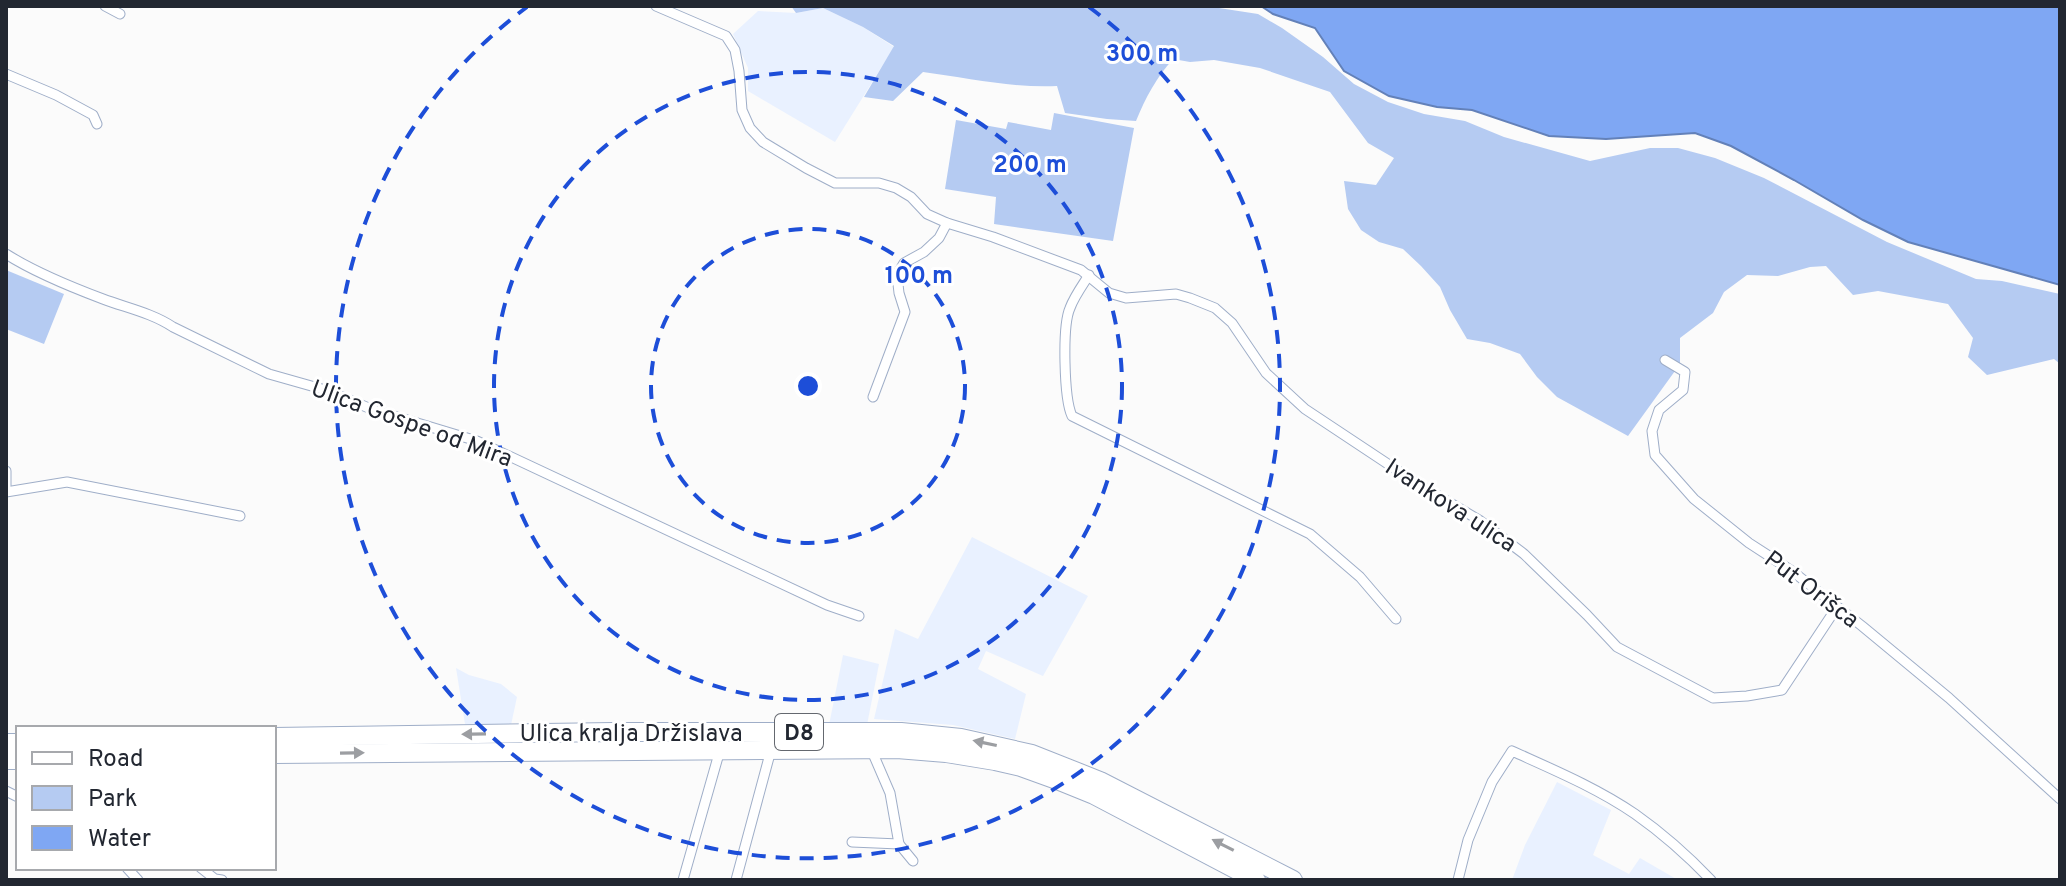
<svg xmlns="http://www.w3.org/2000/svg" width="2066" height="886" viewBox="0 0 2066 886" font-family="Overpass,sans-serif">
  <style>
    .built { fill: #e9f1ff }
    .green { fill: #b5cbf2 }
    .water { fill: #7fa7f3; stroke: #6381b9; stroke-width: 2 }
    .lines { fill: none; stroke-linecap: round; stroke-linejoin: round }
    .street-casing { stroke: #9faec8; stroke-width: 11 }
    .highway-casing { stroke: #9faec8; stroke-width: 20 }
    .street { stroke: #fff; stroke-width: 9 }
    .highway { stroke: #fff; stroke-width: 18 }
    .oneway { fill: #9c9ea2 }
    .ring { fill: none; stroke: #1d4ed8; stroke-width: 4; stroke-dasharray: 14 10 }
    .labels { text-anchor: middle; stroke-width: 6; stroke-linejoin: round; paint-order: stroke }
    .shield { fill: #fff; stroke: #64686f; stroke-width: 2 }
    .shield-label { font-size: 22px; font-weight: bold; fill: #222731 }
    .street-label { font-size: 24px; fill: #222731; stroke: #fff }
    .centre { fill: #1d4ed8; stroke: #fff; stroke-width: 4 }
    .ring-label { font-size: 24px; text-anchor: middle; font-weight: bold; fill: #1d4ed8; stroke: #fff; stroke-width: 6; stroke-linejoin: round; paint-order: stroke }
  </style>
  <rect width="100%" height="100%" fill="#fbfbfb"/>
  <g class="built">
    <path d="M 823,8 L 863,27 L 894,47 L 835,142 L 748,91 L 748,68 L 733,34 L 758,11 L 796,13 Z"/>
    <path d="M 972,537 L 1088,596 L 1043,676 L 986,651 L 978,669 L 1026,694 L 1015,739 L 953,725 L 874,719 L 895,629 L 918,639 Z"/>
    <path d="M 843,655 L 879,664 L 867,725 L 829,725 Z"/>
    <path d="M 456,668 L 469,675 L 501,684 L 517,697 L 511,725 L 465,724 Z"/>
    <path d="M 1557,782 L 1611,810 L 1593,855 L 1629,874 L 1640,858 L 1678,880 L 1512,880 L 1525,845 Z"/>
  </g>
  <g class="green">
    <path d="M 791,6 L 1206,6 L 1258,14 L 1282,28 L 1323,57 L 1354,84 L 1388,102 L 1424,114 L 1465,121 L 1504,137 L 1590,161 L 1650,148 L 1678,148 L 1715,158 L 1764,178 L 1887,242 L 1976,279 L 2002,281 L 2060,294 L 2060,364 L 2054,359 L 1987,375 L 1968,357 L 1973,338 L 1948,304 L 1878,291 L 1853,295 L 1826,266 L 1810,267 L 1778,276 L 1747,275 L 1724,292 L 1713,313 L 1680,338 L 1680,364 L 1628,436 L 1557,397 L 1537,377 L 1520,354 L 1490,343 L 1467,339 L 1450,310 L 1440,287 L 1421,266 L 1403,249 L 1379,242 L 1361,230 L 1348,209 L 1344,181 L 1376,185 L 1394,158 L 1368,143 L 1330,92 L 1260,68 L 1214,60 L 1190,62 L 1173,59 C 1156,78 1146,97 1136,121 L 1107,119 L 1065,113 L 1057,86 C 1011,88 968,78 923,72 L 893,101 L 864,97 L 894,46 L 863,27 L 823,8 L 796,13 Z"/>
    <path d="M 1054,113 L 1134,128 L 1113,241 L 994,224 L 996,197 L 945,189 L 956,120 L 1006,129 L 1008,122 L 1051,130 Z"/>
    <path d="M 6,270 L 64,294 L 44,344 L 6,329 Z"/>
  </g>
  <path class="water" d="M 1261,6 L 2060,6 L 2060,285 L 1908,242 L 1863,220 L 1794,180 L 1731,146 L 1695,133 L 1606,139 L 1549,136 L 1472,110 L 1437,107 L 1389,96 L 1344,71 L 1315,28 L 1273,14 Z"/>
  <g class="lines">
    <g class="street-casing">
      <g id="street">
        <path d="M 105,6 L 120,14"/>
        <path d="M 656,6 L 726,36 L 735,50 L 739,71 L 742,110 L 750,128 L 763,142 L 806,168 L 835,183 L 879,183 L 896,188 L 911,197 L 927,214 L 947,223 L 993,237 L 1081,270 L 1109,293 L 1126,298 L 1176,294 L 1190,298 L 1215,308 L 1232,323 L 1266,373 L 1305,409 L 1415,482 L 1479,520 L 1524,554 L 1587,615 L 1617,647 L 1713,698 L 1747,696 L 1782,690 L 1837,607"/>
        <path d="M 6,74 L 56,95 L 93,115 L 97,124"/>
        <path d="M 6,254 C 36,273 71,287 103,299 C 127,308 152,313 173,327 L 269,374 L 329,391 L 371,409 L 477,441 L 827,605 L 859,616"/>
        <path d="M 1089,275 C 1082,286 1074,297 1070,308 C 1062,326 1064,399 1072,416 L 1310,534 L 1360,577 L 1396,619"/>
        <path d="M 1665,360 L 1685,372 L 1683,390 L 1659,410 L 1652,431 L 1655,455 L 1694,499 L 1749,543 L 1792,571 L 1862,626 L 1949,698 L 2060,799"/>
        <path d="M 873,397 L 905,312 L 899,293 L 897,275 L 904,263 L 924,252 L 939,238 L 947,223"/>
        <path d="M 6,471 L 6,491"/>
        <path d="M 6,492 L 67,482 L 240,516"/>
        <path d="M 871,749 L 890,793 L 899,844"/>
        <path d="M 6,791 L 18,797"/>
        <path d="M 852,842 L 899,844 L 913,861"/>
        <path d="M 127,868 L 138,880"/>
        <path d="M 201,868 L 215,879 L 222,880"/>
        <path d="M 683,880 L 720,750"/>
        <path d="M 736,880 L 771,750"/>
        <path d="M 1458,880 L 1468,840 L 1492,782 L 1512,751 C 1554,770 1597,788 1635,814 C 1662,833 1688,856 1711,880"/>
      </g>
    </g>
    <g class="highway-casing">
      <g id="highway">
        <path d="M 274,737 L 613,732 L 901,732 L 961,738 L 1032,754 L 1100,781 L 1293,880"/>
        <path d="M 6,743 L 18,743"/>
        <path d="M 274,754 L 897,749 L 946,753 L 995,761 L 1021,767 L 1057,780 L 1094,795 L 1256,880"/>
        <path d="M 6,760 L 18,760"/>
      </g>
    </g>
    <use href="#street" class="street"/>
    <use href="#highway" class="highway"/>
  </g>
  <defs><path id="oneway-solid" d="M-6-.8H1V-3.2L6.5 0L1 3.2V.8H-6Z" transform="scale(2)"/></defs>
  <g class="oneway">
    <use href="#oneway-solid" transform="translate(474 734) rotate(179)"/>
    <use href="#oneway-solid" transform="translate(985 743) rotate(-168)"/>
    <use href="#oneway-solid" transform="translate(352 753) rotate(-1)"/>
    <use href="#oneway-solid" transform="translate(1223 845) rotate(-153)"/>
  </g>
  <g class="ring">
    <circle cx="808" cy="386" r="157"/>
    <circle cx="808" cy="386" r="314"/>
    <path d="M1089 7A472 472 0 1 1 527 7"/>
  </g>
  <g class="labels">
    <rect class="shield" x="775" y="714" width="48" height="36" rx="6"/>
    <g class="shield-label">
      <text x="799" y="740">D8</text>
    </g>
    <g class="street-label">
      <text transform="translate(412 423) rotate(20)" y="8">Ulica Gospe od Mira</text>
      <text transform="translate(1451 505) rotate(33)" y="8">Ivankova ulica</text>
      <text transform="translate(1812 589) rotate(37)" y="8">Put Orišca</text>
      <text x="631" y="741">Ulica kralja Držislava</text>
    </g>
  </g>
  <circle cx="808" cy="386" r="12" class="centre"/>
  <g class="ring-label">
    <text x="1142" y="61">300 m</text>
    <text x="1030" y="172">200 m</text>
    <text x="919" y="283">100 m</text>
  </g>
  <rect width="2066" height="886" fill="none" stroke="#222731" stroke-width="16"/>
  <rect x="16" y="726" width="260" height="144" fill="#ffffff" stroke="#a7a9ad" stroke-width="2"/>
  <rect x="32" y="752" width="40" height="12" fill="#ffffff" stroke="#a7a9ad" stroke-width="2"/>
  <text x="88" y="766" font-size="24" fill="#222731">Road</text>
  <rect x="32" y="786" width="40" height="24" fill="#b5cbf2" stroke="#a7a9ad" stroke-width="2"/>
  <text x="88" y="806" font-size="24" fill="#222731">Park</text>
  <rect x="32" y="826" width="40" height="24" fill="#7fa7f3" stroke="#a7a9ad" stroke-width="2"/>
  <text x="88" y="846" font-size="24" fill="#222731">Water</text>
</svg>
